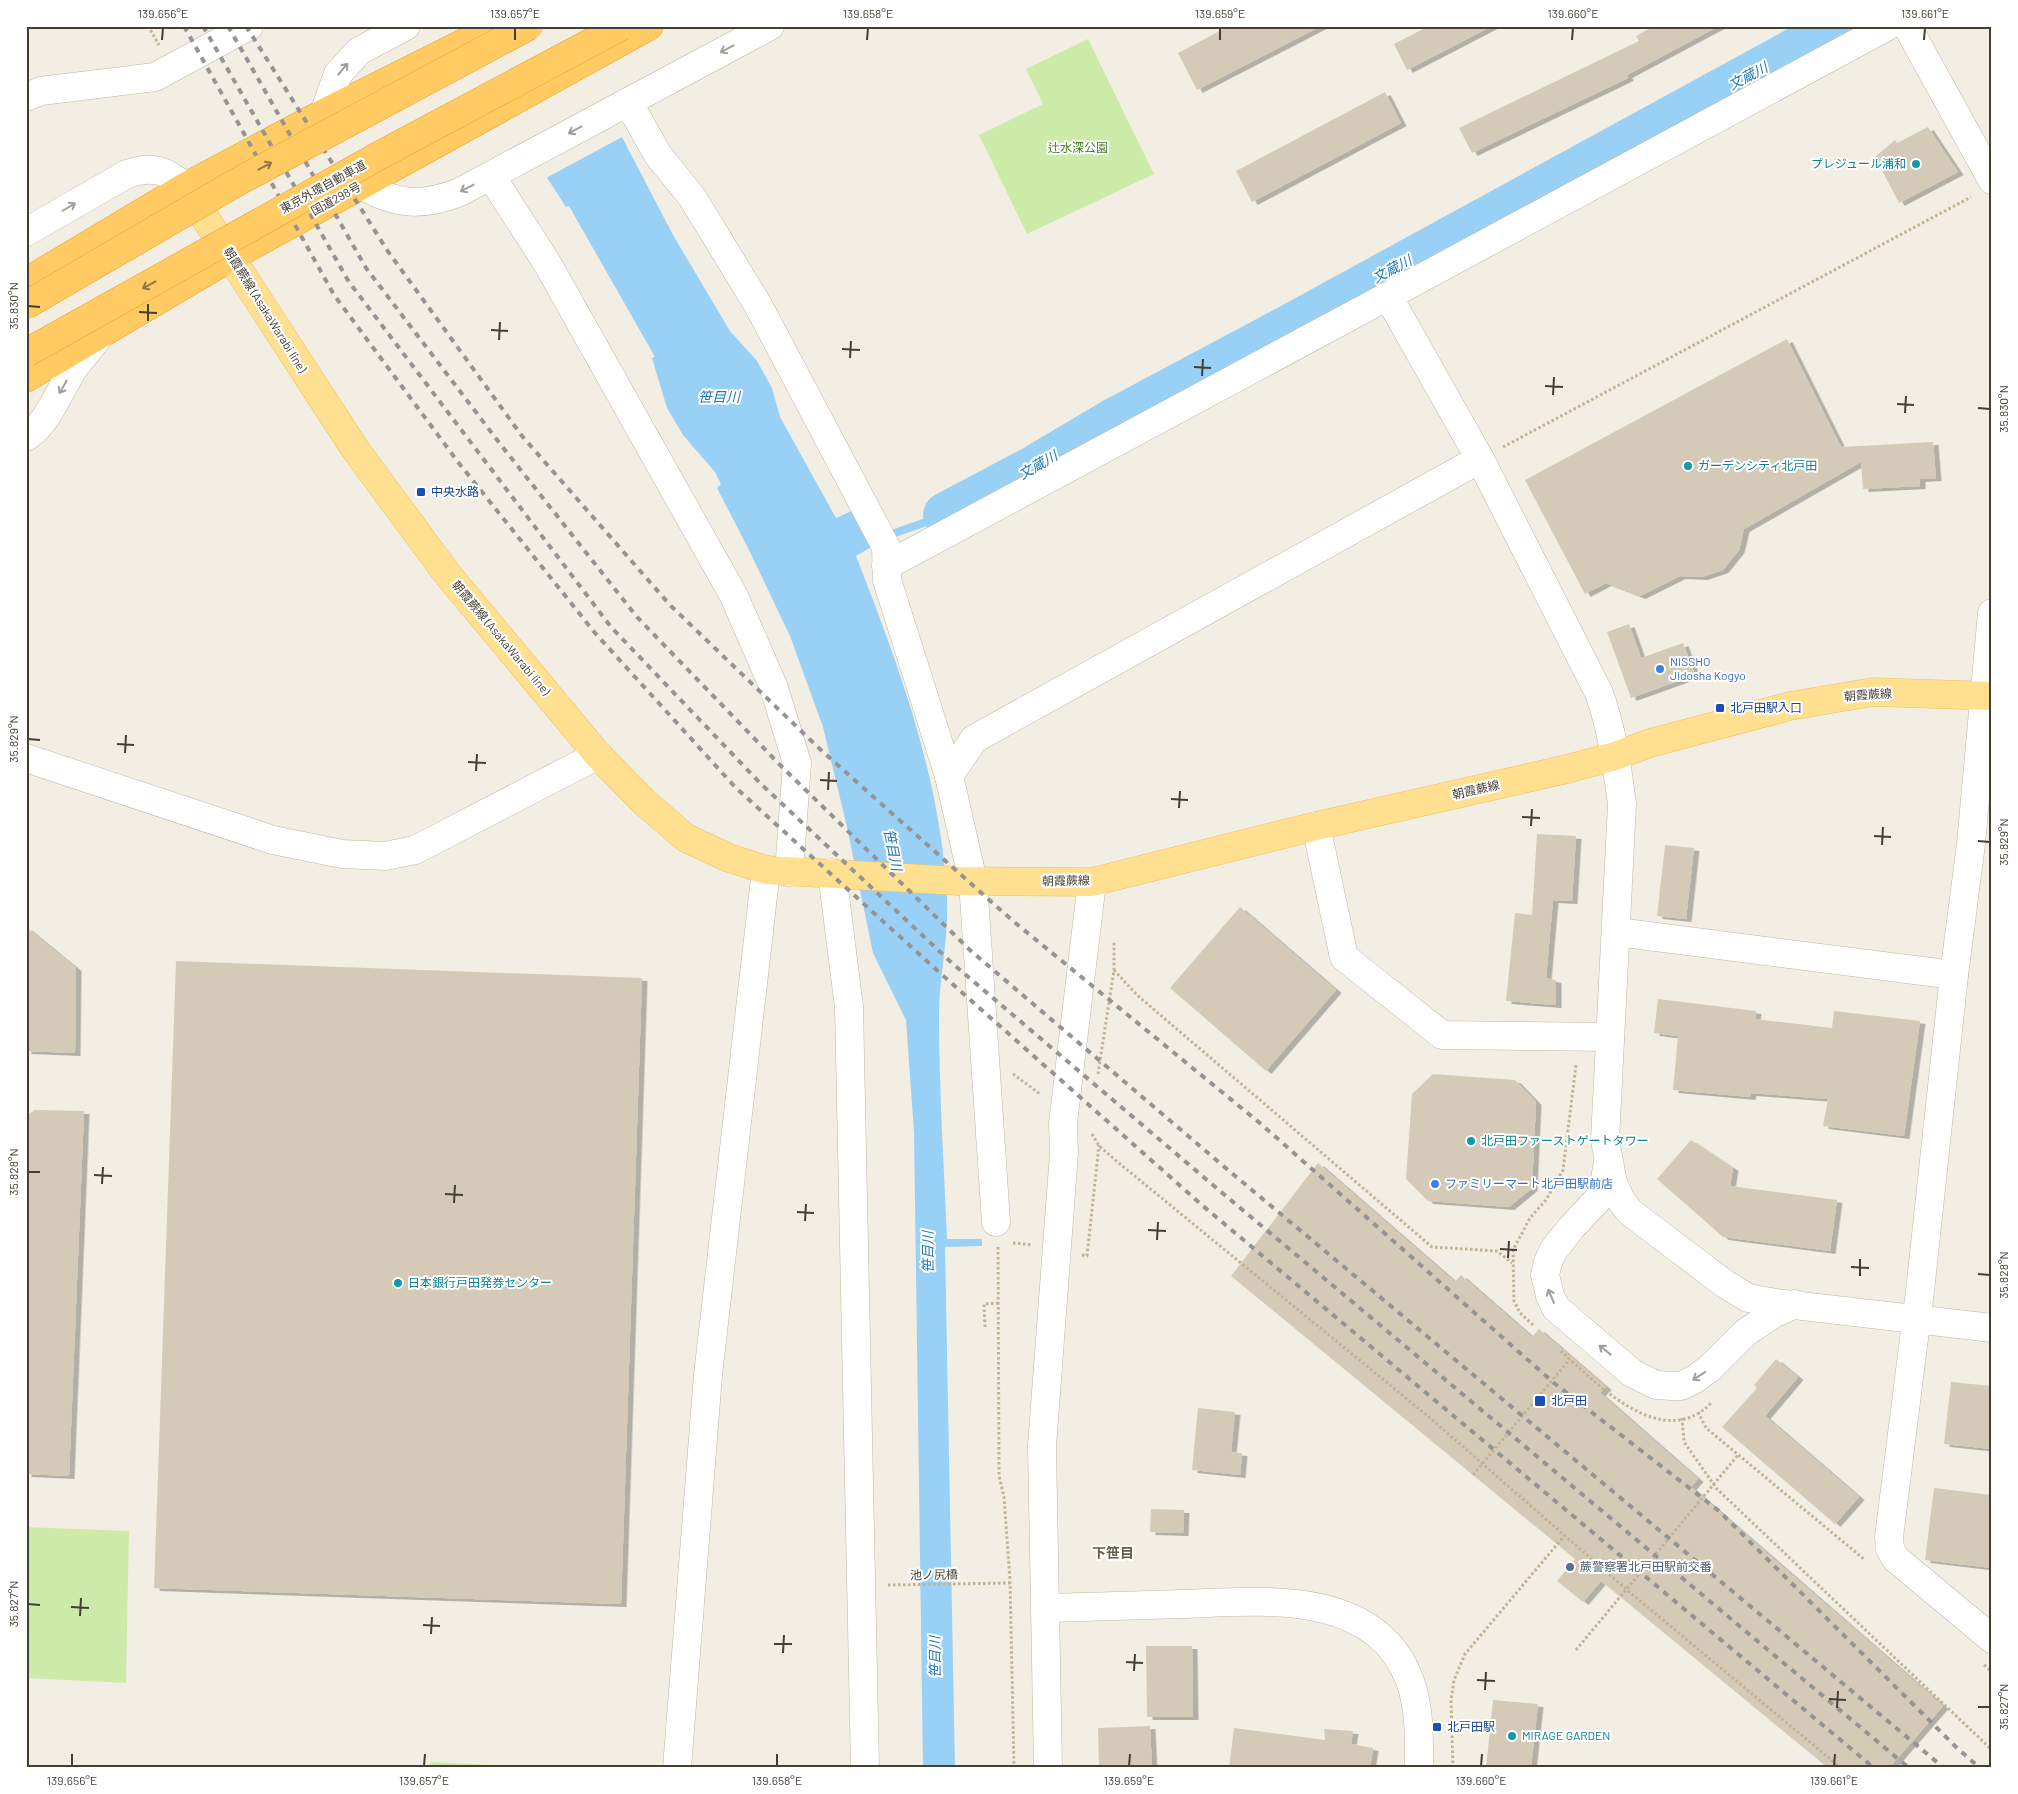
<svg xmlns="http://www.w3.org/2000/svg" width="2018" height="1794" viewBox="0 0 2018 1794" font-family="Barlow,'Noto Sans JP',sans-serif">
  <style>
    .green { fill: #cdeba8 }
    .water { fill: #99d0f6 }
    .pier { fill: #f3eee3 }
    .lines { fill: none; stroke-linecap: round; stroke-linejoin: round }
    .stream { stroke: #99d0f6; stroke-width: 8 }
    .river { stroke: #99d0f6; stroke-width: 46 }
    .building { fill: #d5cab7; filter: url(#shadow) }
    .minor-casing { stroke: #bfb6a5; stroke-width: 29 }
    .major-casing { stroke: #edc057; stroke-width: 29 }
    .highway-casing { stroke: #e9a227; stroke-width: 29 }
    .path { stroke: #c2b295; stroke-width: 3; stroke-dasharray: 2.5 2.5; stroke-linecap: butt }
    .minor { stroke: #fff; stroke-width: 28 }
    .major { stroke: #ffdf90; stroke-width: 28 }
    .highway { stroke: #ffcb62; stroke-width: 28 }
    .rail { stroke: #949494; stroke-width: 4; stroke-dasharray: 6 6; stroke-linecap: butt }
    .highway-bridge-casing { stroke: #e9a227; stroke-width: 29; stroke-linecap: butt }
    .highway-bridge { stroke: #ffcb62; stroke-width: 28 }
    .oneway { stroke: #a29e99 }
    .oneway2 { stroke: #8f7646 }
    .ticks { fill: none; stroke: #453e33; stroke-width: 2 }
    .culture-dot { fill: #0f9aa8; stroke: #fff; stroke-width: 2 }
    .transit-dot { fill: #1a4fb4; stroke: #fff; stroke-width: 2 }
    .shop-dot { fill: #3f7fe0; stroke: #fff; stroke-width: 2 }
    .service-dot { fill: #5c6f8a; stroke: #fff; stroke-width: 2 }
    .labels { text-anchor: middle; stroke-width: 4; stroke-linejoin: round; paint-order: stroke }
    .park-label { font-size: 12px; fill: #447b22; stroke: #fff }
    .culture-label { font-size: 12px; fill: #0d838f; stroke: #fff; text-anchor: start }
    .street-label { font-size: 12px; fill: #453e33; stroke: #fff }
    .transit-label { font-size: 12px; fill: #164399; stroke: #fff; text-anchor: start }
    .shop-label { font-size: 12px; fill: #366cbe; stroke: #fff; text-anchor: start }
    .service-label { font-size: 12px; fill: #4e5e75; stroke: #fff; text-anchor: start }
    .water-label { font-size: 14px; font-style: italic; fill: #247ab9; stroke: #fff }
    .neighbourhood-label { font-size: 14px; font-weight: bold; fill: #695c49; stroke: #fff }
    .neatline { fill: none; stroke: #453e33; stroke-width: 2 }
    .ticks-label { font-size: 12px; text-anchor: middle; fill: #453e33 }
  </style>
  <defs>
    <filter id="shadow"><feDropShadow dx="5.5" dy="3" stdDeviation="0" flood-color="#0004"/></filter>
  </defs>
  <rect width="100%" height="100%" fill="#f3eee3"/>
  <g class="green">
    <path d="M 1088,39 L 1154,174 L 1027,234 L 979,135 L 1043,104 L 1026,69 Z"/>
    <path d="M 26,1527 L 129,1531 L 126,1683 L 26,1678 Z"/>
    <path d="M 430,1762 L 562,1768 L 430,1768 Z"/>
  </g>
  <path class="water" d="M 449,26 L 558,26 L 624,141 L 673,235 L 730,331 L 757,361 L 772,388 L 780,417 L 836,518 L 856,509 L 873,546 L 856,556 C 899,666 941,779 947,898 C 949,937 939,977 939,1016 C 939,1090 944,1165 947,1239 L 982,1239 L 982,1246 L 945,1247 L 955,1768 L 923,1768 L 914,1132 L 906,1020 L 873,953 L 847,827 L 823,727 L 790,636 L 748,548 L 717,488 L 721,484 L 715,472 L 683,435 L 667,408 L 652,358 L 655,357 L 569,206 L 566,207 Z"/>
  <path class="pier" d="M 447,26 L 561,26 L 624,136 L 544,179 Z"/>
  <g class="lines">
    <path class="stream" d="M 886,536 L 946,515"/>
    <path class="river" d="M 946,515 L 1033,469 L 1114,421 L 1294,325 L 1841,26"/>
  </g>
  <g class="building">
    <path d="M 1229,26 L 1321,26 L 1197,90 L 1178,53 Z"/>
    <path d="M 1429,26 L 1492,26 L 1407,70 L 1394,44 Z"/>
    <path d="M 1654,26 L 1719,26 L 1627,75 L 1628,78 L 1472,153 L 1459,128 L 1639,41 L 1636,36 Z"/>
    <path d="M 1385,92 L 1401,123 L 1252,202 L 1236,171 Z"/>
    <path d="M 1928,127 L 1958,172 L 1899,203 L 1875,157 L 1895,140 L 1897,143 Z"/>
    <path d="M 1787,339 L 1841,447 L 1933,442 L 1936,478 L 1920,479 L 1920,486 L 1863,489 L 1861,462 L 1744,529 L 1739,550 L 1723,570 L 1702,577 L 1680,576 L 1640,596 L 1606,583 L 1585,594 L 1525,480 Z"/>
    <path d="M 1629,624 L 1641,658 L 1683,643 L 1695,675 L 1631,698 L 1607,632 Z"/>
    <path d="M 1537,834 L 1576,836 L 1572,901 L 1553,900 L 1546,978 L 1556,980 L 1556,1005 L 1506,1001 L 1515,913 L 1532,915 Z"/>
    <path d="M 1665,845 L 1694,848 L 1686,919 L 1657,916 Z"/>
    <path d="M 1240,907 L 1336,990 L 1266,1071 L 1170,988 Z"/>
    <path d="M 26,927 L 76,968 L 75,1053 L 26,1051 Z"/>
    <path d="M 176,961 L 642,978 L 621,1604 L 154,1588 Z"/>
    <path d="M 1658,999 L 1756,1011 L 1755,1019 L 1832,1028 L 1834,1011 L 1920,1021 L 1904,1136 L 1823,1126 L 1828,1099 L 1751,1093 L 1750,1097 L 1673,1090 L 1678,1036 L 1654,1033 Z"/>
    <path d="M 1433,1074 L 1515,1080 L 1536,1102 L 1532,1188 L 1509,1207 L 1428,1201 L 1406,1179 L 1412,1094 Z"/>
    <path d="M 35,1110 L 84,1111 L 69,1476 L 26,1474 L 26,1116 Z"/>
    <path d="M 1691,1140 L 1733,1168 L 1730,1186 L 1837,1200 L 1830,1251 L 1723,1237 L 1657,1179 Z"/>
    <path d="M 1318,1163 L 1455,1282 L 1461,1275 L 1532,1337 L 1539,1329 L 1606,1387 L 1600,1393 L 1698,1479 L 1691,1487 L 1943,1706 L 1889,1768 L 1828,1768 L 1601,1581 L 1583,1602 L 1557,1581 L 1575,1559 L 1231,1276 Z"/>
    <path d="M 1776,1359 L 1798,1377 L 1765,1416 L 1859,1497 L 1835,1524 L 1722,1427 L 1757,1388 L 1754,1385 Z"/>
    <path d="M 1951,1382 L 1992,1386 L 1992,1449 L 1944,1444 Z"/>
    <path d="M 1198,1408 L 1235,1412 L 1231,1452 L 1242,1453 L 1240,1475 L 1192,1470 Z"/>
    <path d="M 1934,1488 L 1992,1495 L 1992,1568 L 1925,1560 Z"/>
    <path d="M 1151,1509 L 1184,1510 L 1183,1533 L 1150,1532 Z"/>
    <path d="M 1146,1646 L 1192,1646 L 1193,1717 L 1147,1717 Z"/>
    <path d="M 1493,1700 L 1538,1704 L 1531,1768 L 1486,1768 Z"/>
    <path d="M 1150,1726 L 1152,1768 L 1099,1768 L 1098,1728 Z"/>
    <path d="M 1234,1728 L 1325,1740 L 1324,1729 L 1353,1731 L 1351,1744 L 1373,1748 L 1370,1768 L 1229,1768 Z"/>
  </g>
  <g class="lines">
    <g class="minor-casing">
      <g id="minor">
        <path d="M 1907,26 L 1992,180"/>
        <path d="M 26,97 L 41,91 L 155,77 L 249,26"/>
        <path d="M 628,102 L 658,155 L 692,197 L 758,305 L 886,547 L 887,580 L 949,776 L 973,881 L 996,1222"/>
        <path d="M 324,113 L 338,74 L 359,51 L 406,26"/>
        <path d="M 491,176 L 547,263 L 734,596 L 774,688 L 797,763 L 789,872"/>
        <path d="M 361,185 C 397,205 422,207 460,192 L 770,26"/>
        <path d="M 26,232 L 127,174 C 152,165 166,170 185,187"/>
        <path d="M 1388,296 L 1888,26"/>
        <path d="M 26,437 C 50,422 60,387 76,365 C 84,355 93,345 100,335"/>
        <path d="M 886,566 L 1388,296 L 1480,459 L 1599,693 C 1612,729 1617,766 1622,804 L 1605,1140 L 1613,1183 L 1622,1202 L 1630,1212 L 1725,1284 L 1748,1298 L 1776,1303 L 1992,1328"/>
        <path d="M 1992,613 L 1971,844 L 1954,975 L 1920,1291 L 1889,1537 L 1890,1549 L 1896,1559 L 1992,1639"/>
        <path d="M 26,758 L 273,840 L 342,854 L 385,856 L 415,850 L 598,755"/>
        <path d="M 949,776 L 974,739 L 1480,459"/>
        <path d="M 1316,826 L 1344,957 L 1442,1035 L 1610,1037"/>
        <path d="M 832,873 L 849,1007 L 865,1768"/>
        <path d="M 1617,932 L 1954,975"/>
        <path d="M 1608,1163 L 1602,1195 L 1571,1228 L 1553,1251 L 1548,1262 L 1545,1275 L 1550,1296 L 1556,1308 L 1632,1373 L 1656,1385 L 1673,1386 L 1681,1386 L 1695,1379 L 1710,1368 L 1745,1333 L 1773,1314 L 1795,1304"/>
        <path d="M 1046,1608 C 1092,1607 1138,1605 1183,1604 C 1262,1601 1376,1588 1410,1681 C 1420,1709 1419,1739 1419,1768"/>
        <path d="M 677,1768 L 708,1375 L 766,870"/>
        <path d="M 1048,1768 L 1042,1446 L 1064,1153 L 1063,1123 L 1092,882"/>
      </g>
    </g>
    <g class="major-casing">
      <path id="major" d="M 185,187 L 355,449 L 448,575 L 598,755 L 644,802 L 686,838 L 729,858 L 766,870 L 958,881 L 1092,882 L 1316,826 L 1567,769 L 1615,756 L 1650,743 L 1790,706 L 1873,692 L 1992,696"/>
    </g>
    <g class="highway-casing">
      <g id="highway">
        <path d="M 26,282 L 185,187 L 324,113 L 498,26"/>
        <path d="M 26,378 L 231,257 L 649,26"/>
      </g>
    </g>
    <g class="path">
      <path d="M 148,26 L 159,45"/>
      <path d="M 1503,447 L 1971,197"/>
      <path d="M 1114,970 L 1137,995 L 1432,1247 L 1497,1251 L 1512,1263"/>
      <path d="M 1013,1074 L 1040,1094"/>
      <path d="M 1098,1074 L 1114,970 L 1114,941"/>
      <path d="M 1092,1134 L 1099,1146 L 1120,1164 L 1429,1417 L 1627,1590 L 1841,1768"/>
      <path d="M 1013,1243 L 1032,1245"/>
      <path d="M 998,1247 L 999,1476 L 1004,1497 L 1010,1580 L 1014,1768"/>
      <path d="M 1082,1255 L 1087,1256 L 1099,1145"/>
      <path d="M 1533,1325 L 1520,1313 L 1514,1301 L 1513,1250 L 1530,1218 L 1546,1200 L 1563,1170 L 1576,1065"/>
      <path d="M 985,1327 L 984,1304 L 998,1303"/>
      <path d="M 1561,1351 C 1597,1384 1663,1454 1712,1402"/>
      <path d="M 1698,1412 L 1706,1428 L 1865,1560"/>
      <path d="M 1682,1418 L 1684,1442 L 1717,1489 L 1992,1750"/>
      <path d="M 1473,1475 L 1570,1359"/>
      <path d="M 888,1585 L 1010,1583"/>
      <path d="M 1576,1650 L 1738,1455"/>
      <path d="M 1984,1665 L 1992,1672"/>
      <path d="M 1453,1768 L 1451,1700 L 1454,1680 L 1465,1654 L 1565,1535"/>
    </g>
    <use href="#minor" class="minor"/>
    <use href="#major" class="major"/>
    <use href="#highway" class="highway"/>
    <g class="rail">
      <path d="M 184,26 L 334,295 L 458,462 L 595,633 L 736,788 L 940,973 L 1203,1206 L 1874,1768"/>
      <path d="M 203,26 L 349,282 L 611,627 L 761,784 L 953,964 L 1220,1191 L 1909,1768"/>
      <path d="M 228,26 L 366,268 L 501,445 L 637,617 L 779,764 L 971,951 L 1228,1170 L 1944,1768"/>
      <path d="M 246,26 L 387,250 L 522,436 L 670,605 L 823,752 L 1013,921 L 1261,1124 L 1554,1383 L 1719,1511 L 1957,1748 L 1980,1768"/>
    </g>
    <g class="highway-bridge-casing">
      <g id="highway-bridge">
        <path d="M 26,305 L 239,181 L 529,26"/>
        <path d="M 26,353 L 382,154 L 622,26"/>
      </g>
    </g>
    <use href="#highway-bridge" class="highway-bridge"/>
  </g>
  <defs><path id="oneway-shaft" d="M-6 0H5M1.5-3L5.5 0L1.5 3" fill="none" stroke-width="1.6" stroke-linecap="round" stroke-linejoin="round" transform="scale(1.25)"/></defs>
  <g class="oneway">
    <use href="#oneway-shaft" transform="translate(727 49) rotate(152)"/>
    <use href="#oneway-shaft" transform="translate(343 69) rotate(-50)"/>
    <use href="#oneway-shaft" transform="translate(575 130) rotate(152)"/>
    <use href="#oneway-shaft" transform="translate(467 188) rotate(153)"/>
    <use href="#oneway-shaft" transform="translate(69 207) rotate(-30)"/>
    <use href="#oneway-shaft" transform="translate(63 387) rotate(120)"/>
    <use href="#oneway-shaft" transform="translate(1551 1296) rotate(-113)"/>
    <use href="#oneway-shaft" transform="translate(1605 1350) rotate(-141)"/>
    <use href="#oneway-shaft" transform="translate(1699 1376) rotate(147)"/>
  </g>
  <g class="oneway2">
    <use href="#oneway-shaft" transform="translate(265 166) rotate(-28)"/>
    <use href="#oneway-shaft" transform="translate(149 285) rotate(151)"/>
  </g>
  <path class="ticks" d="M 162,40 L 163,28M 515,40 L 515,28M 867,40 L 868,28M 1220,40 L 1220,28M 1572,40 L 1573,28M 1924,40 L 1925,28M 28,306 L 40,307M 139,312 L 157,313M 148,321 L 148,304M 491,330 L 508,331M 499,340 L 500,322M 842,349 L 860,350M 850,358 L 851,341M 1194,367 L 1211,368M 1202,376 L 1203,359M 1545,386 L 1563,387M 1553,395 L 1554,377M 1897,404 L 1914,405M 1978,408 L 1990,409M 1905,413 L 1906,396M 28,739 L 40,740M 117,744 L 134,745M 125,753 L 126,735M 468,762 L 486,763M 476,771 L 477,754M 820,780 L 837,781M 828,790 L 829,772M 1171,799 L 1188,800M 1179,808 L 1180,791M 1522,817 L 1540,818M 1531,826 L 1532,809M 1874,836 L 1891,837M 1978,841 L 1990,842M 1882,845 L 1883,827M 28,1172 L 40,1172M 94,1175 L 112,1176M 102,1184 L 103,1167M 445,1194 L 463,1195M 454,1203 L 455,1185M 797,1212 L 814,1213M 805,1221 L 806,1204M 1148,1230 L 1166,1231M 1157,1240 L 1158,1222M 1500,1249 L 1517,1250M 1508,1258 L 1509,1241M 1851,1267 L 1869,1268M 1978,1274 L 1990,1275M 1860,1276 L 1860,1259M 28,1604 L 40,1605M 71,1607 L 89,1608M 80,1616 L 81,1598M 423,1625 L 440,1626M 431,1634 L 432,1617M 774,1644 L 792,1644M 783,1653 L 784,1635M 1126,1662 L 1143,1663M 1134,1671 L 1135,1654M 1477,1680 L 1495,1681M 1485,1690 L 1486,1672M 1829,1699 L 1846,1700M 1978,1707 L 1990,1707M 1837,1708 L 1838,1691M 72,1766 L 72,1754M 424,1766 L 425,1754M 777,1766 L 777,1754M 1129,1766 L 1130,1754M 1481,1766 L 1482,1754M 1834,1766 L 1835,1754"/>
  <g class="culture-dot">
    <circle cx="1916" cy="164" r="5"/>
    <circle cx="1688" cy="466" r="5"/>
    <circle cx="1471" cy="1141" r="5"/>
    <circle cx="398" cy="1283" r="5"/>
    <circle cx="1512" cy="1736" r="5"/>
  </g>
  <g class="transit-dot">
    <rect x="416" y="487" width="10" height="10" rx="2.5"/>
    <rect x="1715" y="703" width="10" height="10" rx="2.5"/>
    <rect x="1534" y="1395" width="12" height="12" rx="2.5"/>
    <rect x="1432" y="1722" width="10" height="10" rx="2.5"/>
  </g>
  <g class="shop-dot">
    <circle cx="1660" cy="669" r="5"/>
    <circle cx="1435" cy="1184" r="5"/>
  </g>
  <circle class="service-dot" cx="1570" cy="1567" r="5"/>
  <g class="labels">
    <g class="park-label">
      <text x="1078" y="152">辻水深公園</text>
    </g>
    <g class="culture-label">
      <text x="1906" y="168" text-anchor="end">プレジュール浦和</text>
      <text x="1698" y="470">ガーデンシティ北戸田</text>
      <text x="1481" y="1145">北戸田ファーストゲートタワー</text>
      <text x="408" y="1287">日本銀行戸田発券センター</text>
      <text x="1522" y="1740">MIRAGE GARDEN</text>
    </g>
    <g class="street-label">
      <text transform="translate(323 187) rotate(-29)" y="4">東京外環自動車道</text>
      <text transform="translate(336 199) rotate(-29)" y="4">国道298号</text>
      <text transform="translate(265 310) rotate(58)" y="4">朝霞蕨線 (AsakaWarabi line)</text>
      <text transform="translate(501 638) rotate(50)" y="4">朝霞蕨線 (AsakaWarabi line)</text>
      <text transform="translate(1868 695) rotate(-4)" y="4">朝霞蕨線</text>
      <text transform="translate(1476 790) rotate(-13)" y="4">朝霞蕨線</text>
      <text transform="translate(1066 881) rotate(-1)" y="4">朝霞蕨線</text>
      <text transform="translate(934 1575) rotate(-1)" y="4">池ノ尻橋</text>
    </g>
    <g class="transit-label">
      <text x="431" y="496">中央水路</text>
      <text x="1730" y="712">北戸田駅入口</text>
      <text x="1551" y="1405">北戸田</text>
      <text x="1447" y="1731">北戸田駅</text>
    </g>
    <g class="shop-label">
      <text x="1670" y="666">NISSHO<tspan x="1670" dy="14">Jidosha Kogyo</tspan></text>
      <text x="1445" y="1188">ファミリーマート北戸田駅前店</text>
    </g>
    <g class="service-label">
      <text x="1580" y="1571">蕨警察署北戸田駅前交番</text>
    </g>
    <g class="water-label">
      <text transform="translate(1748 76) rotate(-28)" y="5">文蔵川</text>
      <text transform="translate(1392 269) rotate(-28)" y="5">文蔵川</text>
      <text x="719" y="402">笹目川</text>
      <text transform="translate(1038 465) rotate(-30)" y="5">文蔵川</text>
      <text transform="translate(893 850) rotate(79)" y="5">笹目川</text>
      <text transform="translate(928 1252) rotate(-91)" y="5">笹目川</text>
      <text transform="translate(935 1657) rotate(-91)" y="5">笹目川</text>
    </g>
    <g class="neighbourhood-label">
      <text x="1113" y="1558">下笹目</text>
    </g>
  </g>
  <rect width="2018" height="1794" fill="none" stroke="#ffffff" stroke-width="55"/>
  <rect x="28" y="28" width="1962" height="1738" class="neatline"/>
  <g class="ticks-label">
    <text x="163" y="18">139.656°E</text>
    <text x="515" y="18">139.657°E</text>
    <text x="868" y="18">139.658°E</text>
    <text x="1220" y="18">139.659°E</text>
    <text x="1573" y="18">139.660°E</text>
    <text x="1925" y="18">139.661°E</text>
    <text transform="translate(14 306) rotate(-90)" y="4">35.830°N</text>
    <text transform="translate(2004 409) rotate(-90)" y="4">35.830°N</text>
    <text transform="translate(14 739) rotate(-90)" y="4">35.829°N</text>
    <text transform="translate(2004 842) rotate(-90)" y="4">35.829°N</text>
    <text transform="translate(14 1172) rotate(-90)" y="4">35.828°N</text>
    <text transform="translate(2004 1275) rotate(-90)" y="4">35.828°N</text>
    <text transform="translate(14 1604) rotate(-90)" y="4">35.827°N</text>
    <text transform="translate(2004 1707) rotate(-90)" y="4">35.827°N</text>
    <text x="72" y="1785">139.656°E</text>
    <text x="424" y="1785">139.657°E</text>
    <text x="777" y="1785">139.658°E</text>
    <text x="1129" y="1785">139.659°E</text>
    <text x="1481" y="1785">139.660°E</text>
    <text x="1834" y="1785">139.661°E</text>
  </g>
</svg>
